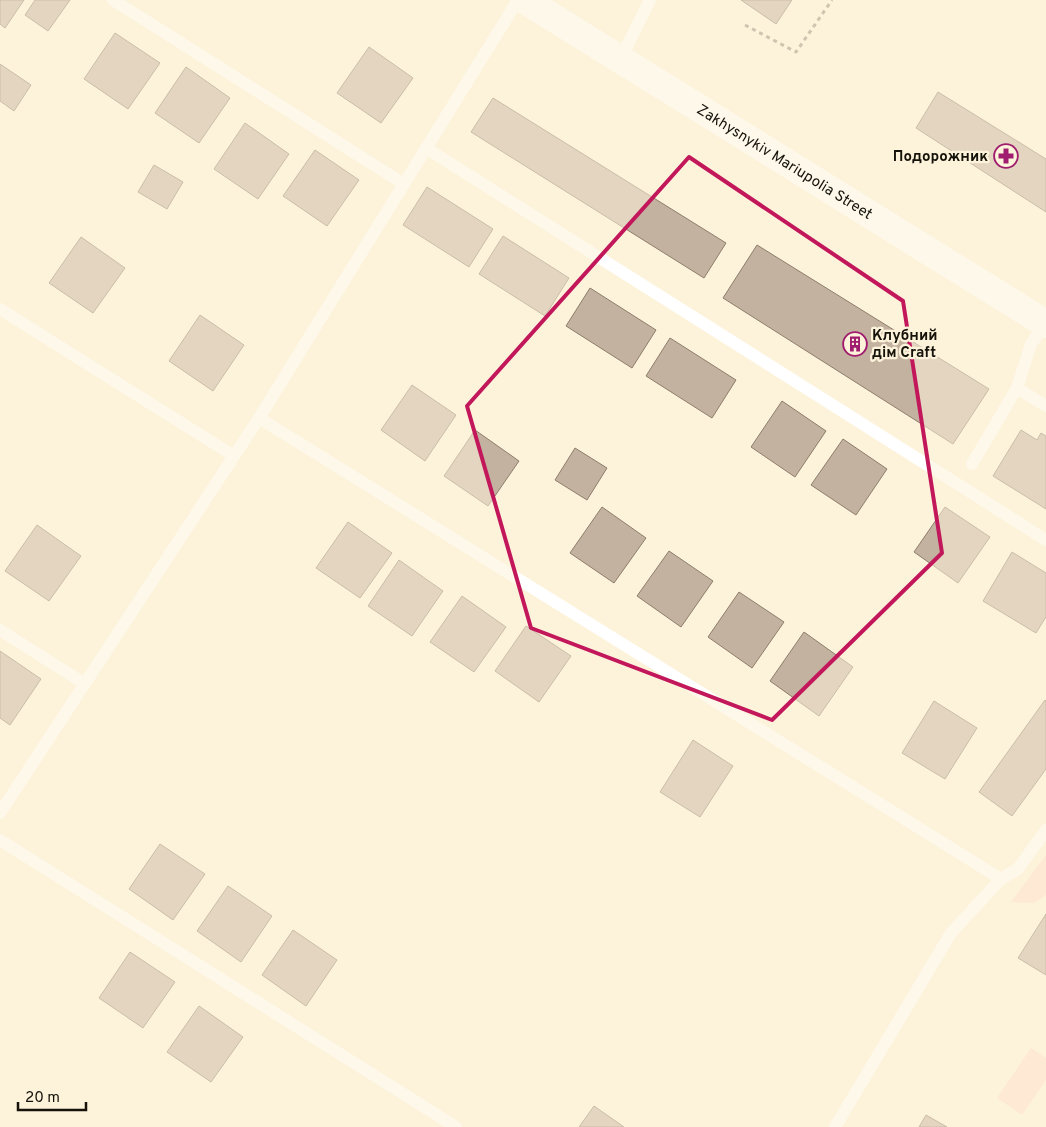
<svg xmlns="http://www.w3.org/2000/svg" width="1046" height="1127" viewBox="0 0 1046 1127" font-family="Overpass,sans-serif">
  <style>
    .green { fill: #feddcc }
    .building { fill: #c4b2a0; stroke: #8d7d6b }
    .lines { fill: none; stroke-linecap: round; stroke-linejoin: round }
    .path { stroke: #958e7e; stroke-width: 3; stroke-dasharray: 4 4; stroke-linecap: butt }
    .lane { stroke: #fff; stroke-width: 12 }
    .secondary { stroke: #fff; stroke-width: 28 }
    .marked { fill: none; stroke: #c2185b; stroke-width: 4; stroke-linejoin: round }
    .labels { text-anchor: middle; stroke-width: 4.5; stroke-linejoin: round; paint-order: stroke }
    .poi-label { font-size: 15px; font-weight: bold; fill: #15120a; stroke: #fdf3db; text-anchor: end }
    .street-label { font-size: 15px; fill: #15120a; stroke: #fdf3db }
  </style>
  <rect width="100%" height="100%" fill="#fdf3db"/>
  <g class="green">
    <path d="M 1046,855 L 1046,895 L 1034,903 L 1011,902 Z"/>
    <path d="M 1031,1048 L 1046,1058 L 1046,1080 L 1022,1115 L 997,1098 Z"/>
  </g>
  <g class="building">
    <path d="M 0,0 L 24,0 L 5,28 L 0,24 Z"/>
    <path d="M 35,0 L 70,0 L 48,31 L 25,15 Z"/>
    <path d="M 741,0 L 792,0 L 776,24 Z"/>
    <path d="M 115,33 L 160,63 L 128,109 L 84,79 Z"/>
    <path d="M 369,47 L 413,78 L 381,123 L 337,93 Z"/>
    <path d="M 0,64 L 31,85 L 14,111 L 0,101 Z"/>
    <path d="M 186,67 L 230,98 L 199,143 L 155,113 Z"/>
    <path d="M 938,92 L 1046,159 L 1046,212 L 916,128 Z"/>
    <path d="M 493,98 L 726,243 L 704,278 L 471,132 Z"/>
    <path d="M 245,123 L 289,154 L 258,199 L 214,169 Z"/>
    <path d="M 315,150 L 359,180 L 327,226 L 283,196 Z"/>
    <path d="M 154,165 L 183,182 L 167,209 L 138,192 Z"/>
    <path d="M 427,187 L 493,229 L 469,267 L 403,225 Z"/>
    <path d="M 503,236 L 569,278 L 545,316 L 479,274 Z"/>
    <path d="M 81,237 L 125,268 L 93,313 L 49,283 Z"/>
    <path d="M 757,245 L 989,389 L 953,444 L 723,298 Z"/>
    <path d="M 590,288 L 656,330 L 632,368 L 566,326 Z"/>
    <path d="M 200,315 L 244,345 L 213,391 L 169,361 Z"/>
    <path d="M 670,338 L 736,380 L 712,418 L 646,376 Z"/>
    <path d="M 412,385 L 456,415 L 425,461 L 381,430 Z"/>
    <path d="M 782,401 L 826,431 L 795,477 L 751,447 Z"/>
    <path d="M 475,430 L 519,461 L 488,506 L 444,476 Z"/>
    <path d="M 1021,430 L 1037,440 L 1041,433 L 1046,436 L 1046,509 L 993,476 Z"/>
    <path d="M 843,439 L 887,469 L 856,515 L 811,485 Z"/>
    <path d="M 575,448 L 607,468 L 587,500 L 555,480 Z"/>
    <path d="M 602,507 L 646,538 L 614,583 L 570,553 Z"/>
    <path d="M 945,507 L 990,537 L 958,583 L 914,552 Z"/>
    <path d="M 348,522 L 392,553 L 360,598 L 316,568 Z"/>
    <path d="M 37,525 L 81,556 L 49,601 L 5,571 Z"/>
    <path d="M 669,551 L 713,581 L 681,627 L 637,596 Z"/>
    <path d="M 1012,552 L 1046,573 L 1046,617 L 1036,633 L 983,601 Z"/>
    <path d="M 399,560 L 443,591 L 412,636 L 368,606 Z"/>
    <path d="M 739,592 L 784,622 L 752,668 L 708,637 Z"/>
    <path d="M 462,596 L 506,627 L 474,672 L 430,642 Z"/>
    <path d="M 526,626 L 571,656 L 539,702 L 495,671 Z"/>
    <path d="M 804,632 L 853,667 L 819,716 L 770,681 Z"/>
    <path d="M 0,651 L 41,679 L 10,725 L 0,718 Z"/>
    <path d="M 1045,700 L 1046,701 L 1046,769 L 1012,816 L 979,792 Z"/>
    <path d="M 934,701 L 977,728 L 945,779 L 902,753 Z"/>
    <path d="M 693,740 L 733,766 L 700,817 L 660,792 Z"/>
    <path d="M 160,844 L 205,874 L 173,920 L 129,889 Z"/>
    <path d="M 228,886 L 272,916 L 241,962 L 197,931 Z"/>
    <path d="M 1046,914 L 1046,975 L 1018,958 Z"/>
    <path d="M 293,930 L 337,960 L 306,1006 L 262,975 Z"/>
    <path d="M 130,952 L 175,982 L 143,1028 L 99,998 Z"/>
    <path d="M 199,1006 L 243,1037 L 211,1082 L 167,1052 Z"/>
    <path d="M 594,1106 L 624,1127 L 579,1127 Z"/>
    <path d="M 926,1115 L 947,1127 L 919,1127 Z"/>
  </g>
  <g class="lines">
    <path class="path" d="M 745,25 L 796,52 L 832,0"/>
    <g class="lane">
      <path d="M 113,0 L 404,184"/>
      <path d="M 620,60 L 650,0"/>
      <path d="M 426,148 L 1046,540"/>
      <path d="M 0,309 L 234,456"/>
      <path d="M 1045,324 L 1031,344 L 1017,388 L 1046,406"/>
      <path d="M 259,418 L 1001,879"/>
      <path d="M 972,464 L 1017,388"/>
      <path d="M 0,630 L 85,684"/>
      <path d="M 0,813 L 259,418 L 518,0"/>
      <path d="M 0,840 L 456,1127"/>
      <path d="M 835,1127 L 951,933 L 1001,879 L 1018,869 L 1046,830"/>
    </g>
    <path class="secondary" id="s1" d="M 525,0 L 1046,324"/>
  </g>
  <path d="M0 0H1046V1127H0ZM 689,157 L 903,301 L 942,553 L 772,720 L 531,628 L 467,406 Z" fill="#fdf3db" fill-opacity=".55" fill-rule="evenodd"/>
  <path class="marked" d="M 689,157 L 903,301 L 942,553 L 772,720 L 531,628 L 467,406 Z"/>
  <defs>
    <g id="pharmacy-ring" transform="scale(1.25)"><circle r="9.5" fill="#fdf3db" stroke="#9f1c6e" stroke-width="1.5"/><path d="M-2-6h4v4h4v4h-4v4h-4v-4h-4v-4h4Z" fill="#9f1c6e"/></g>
    <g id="building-ring" transform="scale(1.25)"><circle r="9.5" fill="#fdf3db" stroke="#9f1c6e" stroke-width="1.5"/><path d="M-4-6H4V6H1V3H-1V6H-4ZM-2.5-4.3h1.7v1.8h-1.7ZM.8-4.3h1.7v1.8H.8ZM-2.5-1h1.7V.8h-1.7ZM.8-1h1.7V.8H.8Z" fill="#9f1c6e"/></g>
  </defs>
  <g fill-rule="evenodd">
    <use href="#pharmacy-ring" x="1006" y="156"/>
    <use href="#building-ring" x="855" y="344"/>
  </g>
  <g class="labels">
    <g class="poi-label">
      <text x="988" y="161">Подорожник</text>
      <text x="872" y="340" text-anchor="start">Клубний<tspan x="872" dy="17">дім Craft</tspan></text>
    </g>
    <g class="street-label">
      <text dy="5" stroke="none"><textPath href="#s1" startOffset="306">Zakhysnykiv Mariupolia Street</textPath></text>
    </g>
  </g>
  <path d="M18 1102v8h68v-8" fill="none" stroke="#15120a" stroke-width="2.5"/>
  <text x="25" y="1102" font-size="15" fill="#15120a" stroke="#fdf3db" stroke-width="4" paint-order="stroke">20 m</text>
</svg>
